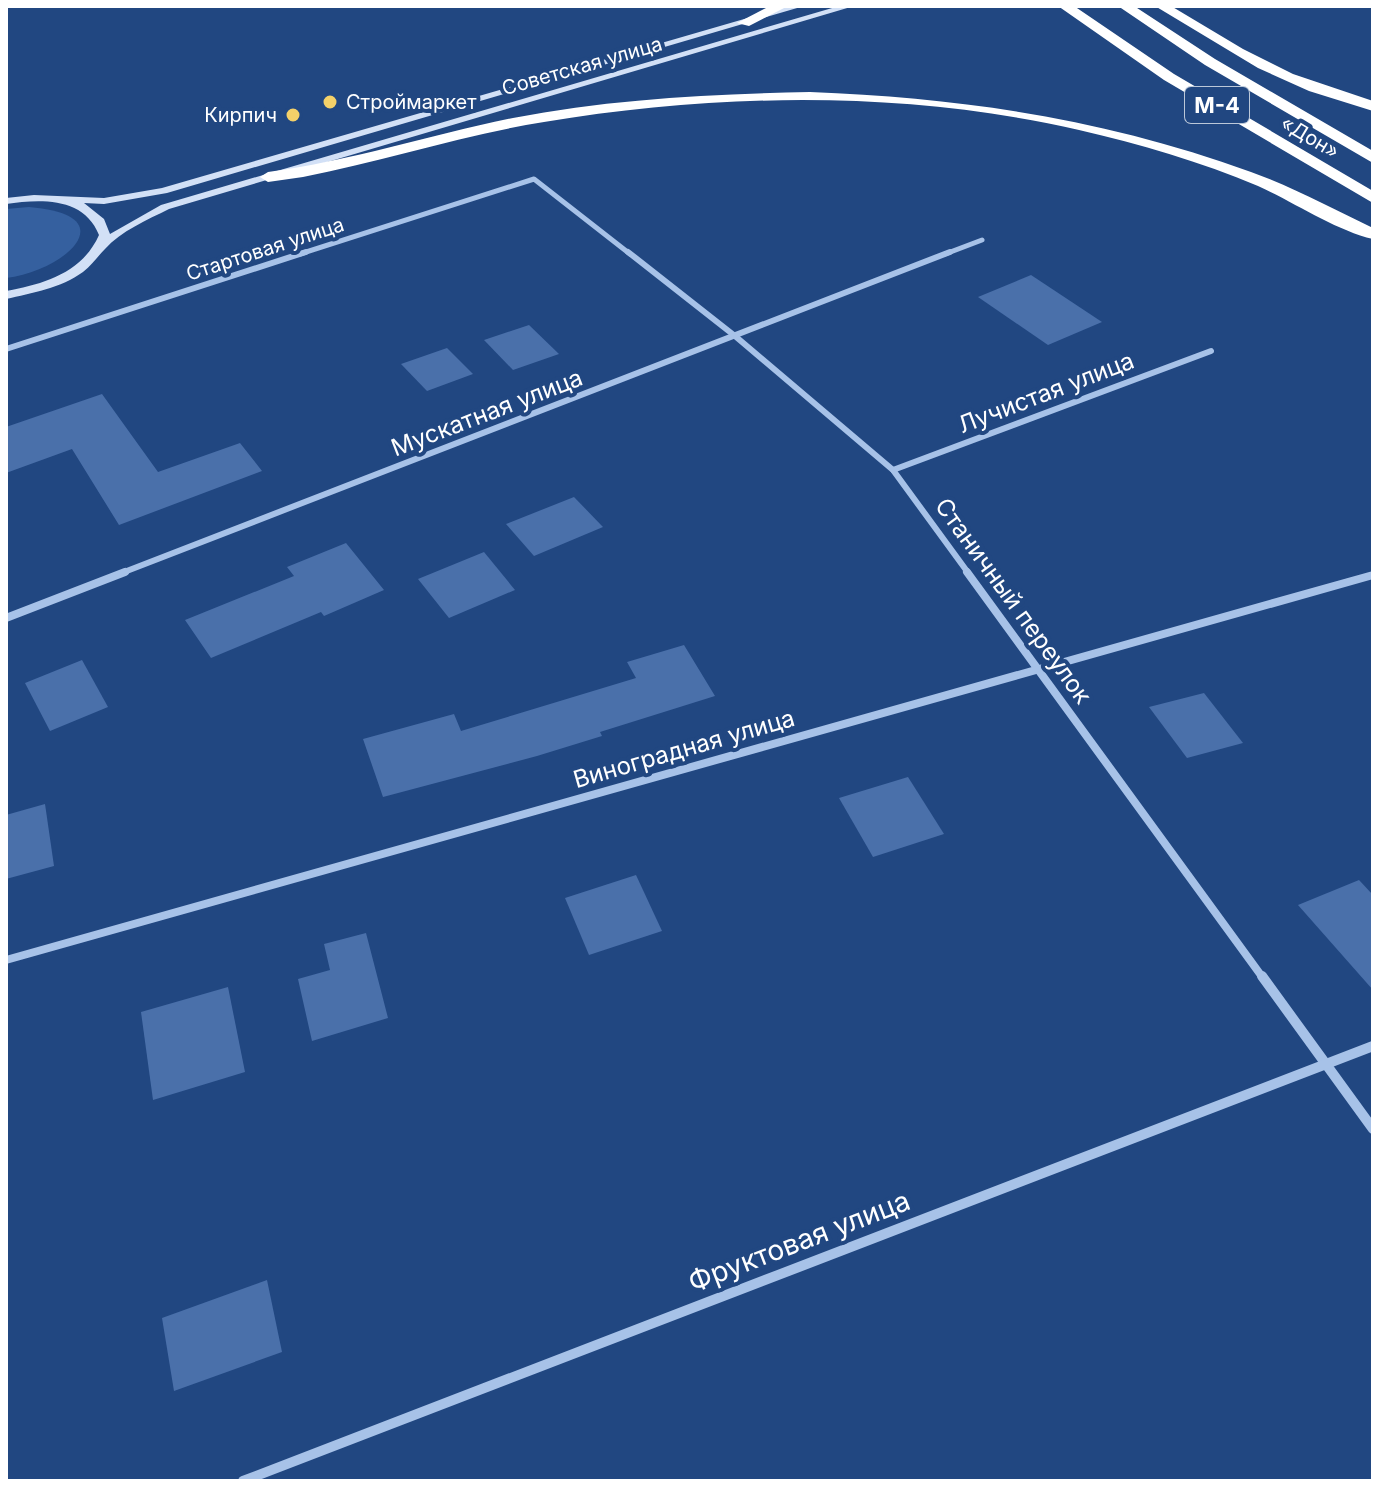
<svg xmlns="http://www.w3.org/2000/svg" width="1379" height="1487" viewBox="0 0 1379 1487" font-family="Inter,sans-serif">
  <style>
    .green { fill: #35609f }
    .building { fill: #4a70aa }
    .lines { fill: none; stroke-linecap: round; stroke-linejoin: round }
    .street-far3 { stroke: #a7c2e8; stroke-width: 5 }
    .street-far2 { stroke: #a7c2e8; stroke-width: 6 }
    .street-far1 { stroke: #a7c2e8; stroke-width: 8 }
    .street { stroke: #a7c2e8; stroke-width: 10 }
    .secondary { fill: #d2e0f6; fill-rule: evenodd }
    .highway { fill: #fff; fill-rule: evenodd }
    .poi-dot { fill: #f4d169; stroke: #214781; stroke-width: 3 }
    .labels { text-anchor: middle; stroke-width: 8; stroke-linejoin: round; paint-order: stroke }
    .far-street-label { font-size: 20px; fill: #fff; stroke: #214781 }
    .far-poi-label { font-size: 20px; fill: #fff; stroke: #214781; text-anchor: start }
    .shield { fill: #214781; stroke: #bcc8d9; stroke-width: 2 }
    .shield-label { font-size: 22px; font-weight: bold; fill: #fff }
    .street-label { font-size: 24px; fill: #fff; stroke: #214781 }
    .near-street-label { font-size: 28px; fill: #fff; stroke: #214781 }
  </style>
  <rect width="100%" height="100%" fill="#214781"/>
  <path class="green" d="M 29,207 C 127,215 65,271 6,278 L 6,209 Z"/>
  <g class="building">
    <path d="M 1031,275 L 1102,322 L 1048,345 L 978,297 Z"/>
    <path d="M 529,325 L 559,354 L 513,370 L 484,340 Z"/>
    <path d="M 447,348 L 473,374 L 427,391 L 401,364 Z"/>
    <path d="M 102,394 L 158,472 L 240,443 L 262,471 L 119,525 L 72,449 L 6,473 L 6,427 Z"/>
    <path d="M 574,497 L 603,527 L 534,556 L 506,524 Z"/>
    <path d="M 346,543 L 384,590 L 324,616 L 321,612 L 211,658 L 185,620 L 294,576 L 287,567 Z"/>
    <path d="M 484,552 L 515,590 L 449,618 L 418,579 Z"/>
    <path d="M 684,645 L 715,696 L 600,732 L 602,736 L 537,756 L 383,797 L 363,739 L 454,714 L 461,731 L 636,678 L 627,662 Z"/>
    <path d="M 82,660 L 108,707 L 50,731 L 25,683 Z"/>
    <path d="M 1204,693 L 1243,743 L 1187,758 L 1149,707 Z"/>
    <path d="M 908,777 L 944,834 L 873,857 L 839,798 Z"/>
    <path d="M 45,804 L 54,866 L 6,879 L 6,815 Z"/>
    <path d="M 636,875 L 662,931 L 589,955 L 565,898 Z"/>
    <path d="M 1359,880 L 1373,895 L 1373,990 L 1298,905 Z"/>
    <path d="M 366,933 L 388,1018 L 312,1041 L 298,979 L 330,970 L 324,944 Z"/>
    <path d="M 228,987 L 245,1072 L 153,1100 L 141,1012 Z"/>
    <path d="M 267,1280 L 282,1352 L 174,1391 L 162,1318 Z"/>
  </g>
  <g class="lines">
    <g class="street-far3">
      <path d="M 300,254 L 534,179 L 630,254"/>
      <path d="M 945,254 L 982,240"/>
    </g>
    <g class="street-far2">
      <path d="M 628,252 L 735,336 L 893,470 L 969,574"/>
      <path d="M 6,349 L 306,252"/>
      <path d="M 893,470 L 1211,351"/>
      <path d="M 119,574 L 950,252"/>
    </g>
    <g class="street-far1">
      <path d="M 967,572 L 1263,978"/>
      <path d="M 6,618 L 125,572"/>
      <path d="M 6,960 L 1373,575"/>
    </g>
    <g class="street">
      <path d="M 1262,976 L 1373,1129"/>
      <path d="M 243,1481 L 1373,1046"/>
    </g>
    <path class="secondary" d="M 789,6 L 804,6 L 167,193 L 104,204 L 84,203 L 104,219 L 110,234 L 161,205 L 839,6 L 854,6 L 169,209 C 147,220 121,231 105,249 C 97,257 92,265 83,272 C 61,288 32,293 6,299 L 6,291 C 44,284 82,273 99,235 C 84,197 41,199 6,204 L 6,198 L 34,195 L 104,198 L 162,188 Z"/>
    <g class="highway">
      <path d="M 770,6 L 788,6 L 749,26 L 737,23 Z"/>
      <path d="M 1058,6 L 1074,6 L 1174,74 L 1373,191 L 1373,203 L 1164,80 Z"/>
      <path d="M 1118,6 L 1134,6 L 1215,59 L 1373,151 L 1373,163 L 1205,65 Z"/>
      <path d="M 1155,6 L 1171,6 L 1243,49 L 1293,74 L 1373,101 L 1373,111 L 1309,91 L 1258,68 Z"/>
      <path d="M 810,92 C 964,98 1106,119 1251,172 C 1293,187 1333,209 1373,228 L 1373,239 C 1335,230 1294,202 1258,186 C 1201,162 1140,144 1079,130 C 906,90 719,93 544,122 C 463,135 384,161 303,177 L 268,182 L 260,177 L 268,172 C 351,161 430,135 513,118 C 611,99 710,94 810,92 Z"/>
    </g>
  </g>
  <g class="poi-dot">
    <circle cx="330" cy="102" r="8"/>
    <circle cx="293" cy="115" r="8"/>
  </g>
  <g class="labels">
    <g class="far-street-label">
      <text transform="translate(582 66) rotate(-16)" y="7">Советская улица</text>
      <text transform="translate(1310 137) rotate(31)" y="7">«Дон»</text>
      <text transform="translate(265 249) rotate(-18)" y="7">Стартовая улица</text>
    </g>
    <g class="far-poi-label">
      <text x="346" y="109">Строймаркет</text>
      <text x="277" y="122" text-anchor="end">Кирпич</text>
    </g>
    <rect class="shield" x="1185" y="87" width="64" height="36" rx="6"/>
    <g class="shield-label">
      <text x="1217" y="113">М-4</text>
    </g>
    <g class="street-label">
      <text transform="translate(1046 393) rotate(-21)" y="8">Лучистая улица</text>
      <text transform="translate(487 413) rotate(-21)" y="8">Мускатная улица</text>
      <text transform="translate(1013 601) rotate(54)" y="8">Станичный переулок</text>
      <text transform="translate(684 749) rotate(-16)" y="8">Виноградная улица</text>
    </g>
    <g class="near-street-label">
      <text transform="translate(799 1241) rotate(-21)" y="10">Фруктовая улица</text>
    </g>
  </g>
  <rect width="1379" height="1487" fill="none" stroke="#ffffff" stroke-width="16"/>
</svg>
